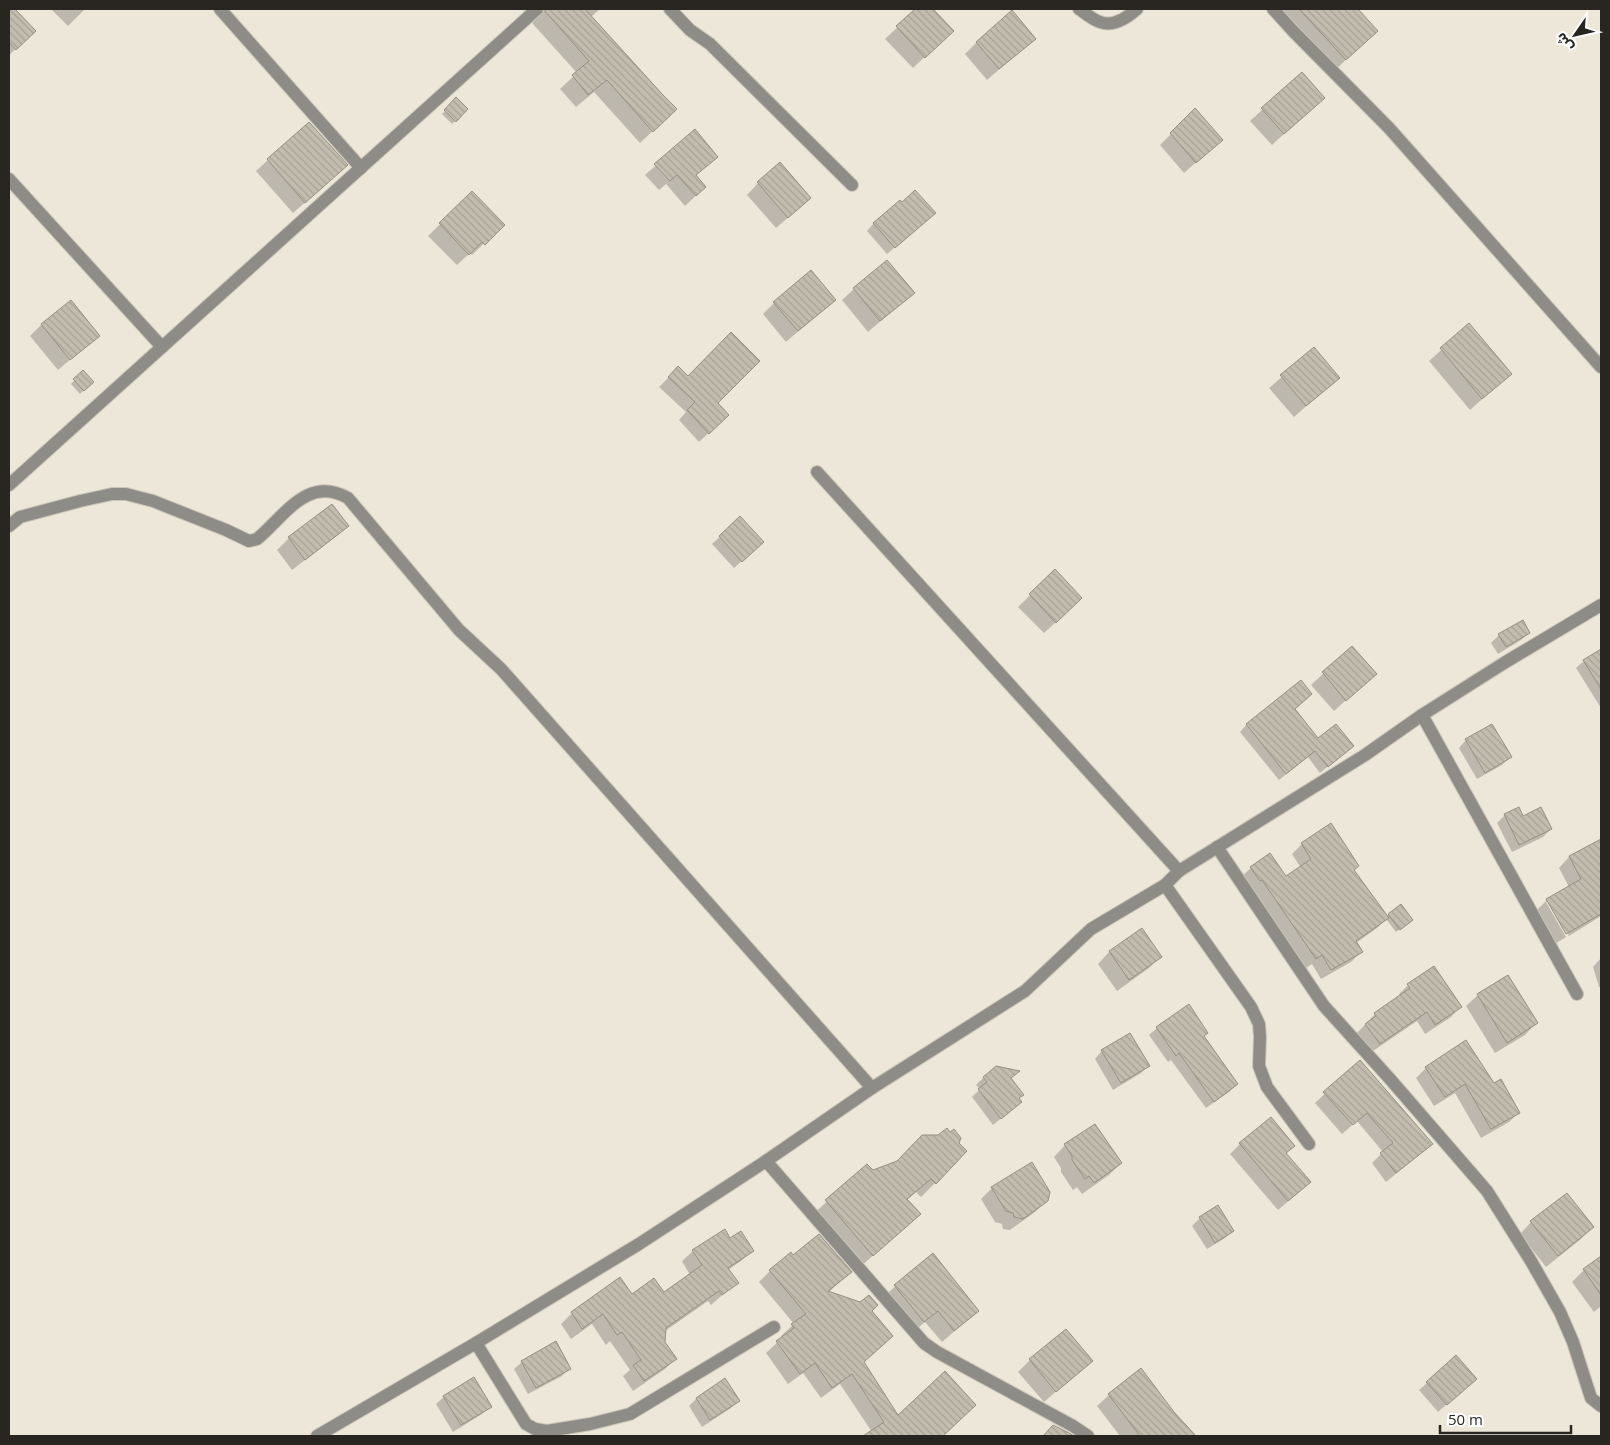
<svg xmlns="http://www.w3.org/2000/svg" width="1610" height="1445" viewBox="0 0 1610 1445" font-family="'Open Sans','Noto Sans Arabic',sans-serif">
  <style>
    .shadow { fill: #0003 }
    .building { fill: url(#building-back-hatch); stroke: #969083 }
    .lines { fill: none; stroke-linecap: round; stroke-linejoin: round }
    .minor-casing { stroke: #cac4b8; stroke-width: 14 }
    .minor { stroke: #8e8c86; stroke-width: 12 }
  </style>
  <defs>
    <pattern id="building-back-hatch" width="6" height="6" patternUnits="userSpaceOnUse" patternTransform="scale(1.25)"><rect width="6" height="6" fill="#c2bdaf"/><path d="M-1 5l2 2M0 0l6 6M5-1l2 2" fill="none" stroke="#a7a296"/></pattern>
  </defs>
  <rect width="100%" height="100%" fill="#ede7d9"/>
  <g class="shadow">
    <path d="M 9,9 L 13,9 L 34,31 L 9,55 Z"/>
    <path d="M 51,9 L 85,9 L 68,26 Z"/>
    <path d="M 527,9 L 600,9 L 591,17 L 676,109 L 640,143 L 594,92 L 576,107 L 560,89 L 577,73 L 533,24 L 531,15 L 523,12 Z"/>
    <path d="M 917,9 L 931,9 L 952,31 L 913,68 L 885,39 Z"/>
    <path d="M 1269,9 L 1356,9 L 1376,31 L 1330,75 Z"/>
    <path d="M 1034,39 L 987,80 L 965,54 L 977,42 Z"/>
    <path d="M 1302,73 L 1323,98 L 1272,145 L 1250,121 Z"/>
    <path d="M 456,99 L 467,109 L 452,124 L 442,114 Z"/>
    <path d="M 1195,110 L 1221,140 L 1184,173 L 1160,145 Z"/>
    <path d="M 695,131 L 716,157 L 695,176 L 705,187 L 685,206 L 666,184 L 659,190 L 645,175 Z"/>
    <path d="M 268,160 L 334,177 L 293,213 L 256,171 Z"/>
    <path d="M 758,183 L 798,209 L 776,228 L 747,195 Z"/>
    <path d="M 472,193 L 503,225 L 472,255 L 470,253 L 457,265 L 428,236 Z"/>
    <path d="M 927,220 L 887,254 L 867,231 L 874,223 Z"/>
    <path d="M 854,289 L 913,293 L 868,332 L 842,300 Z"/>
    <path d="M 834,300 L 786,342 L 763,314 L 774,303 Z"/>
    <path d="M 42,324 L 98,336 L 58,370 L 30,336 Z"/>
    <path d="M 1469,325 L 1510,374 L 1470,410 L 1429,361 Z"/>
    <path d="M 1314,349 L 1338,378 L 1294,417 L 1269,388 Z"/>
    <path d="M 83,371 L 93,382 L 80,394 L 71,384 Z"/>
    <path d="M 669,377 L 688,377 L 716,403 L 718,424 L 699,442 L 679,420 L 686,412 L 659,387 Z"/>
    <path d="M 332,505 L 347,526 L 335,537 L 292,570 L 277,550 L 289,538 Z"/>
    <path d="M 740,518 L 755,549 L 734,568 L 712,544 Z"/>
    <path d="M 1055,571 L 1069,610 L 1044,633 L 1018,607 Z"/>
    <path d="M 1523,622 L 1529,633 L 1521,640 L 1498,654 L 1491,643 L 1499,635 Z"/>
    <path d="M 1352,647 L 1375,674 L 1334,711 L 1311,685 Z"/>
    <path d="M 1601,650 L 1601,708 L 1576,668 L 1584,661 Z"/>
    <path d="M 1293,709 L 1318,740 L 1352,746 L 1320,773 L 1308,757 L 1279,780 L 1240,732 L 1247,724 Z"/>
    <path d="M 1466,740 L 1510,757 L 1502,765 L 1477,779 L 1459,748 Z"/>
    <path d="M 1505,815 L 1523,817 L 1551,829 L 1543,837 L 1512,852 L 1497,823 Z"/>
    <path d="M 1331,825 L 1353,871 L 1386,917 L 1389,914 L 1408,923 L 1396,932 L 1386,919 L 1377,928 L 1356,943 L 1361,952 L 1351,962 L 1321,979 L 1312,964 L 1306,968 L 1241,877 L 1251,868 L 1286,878 L 1301,868 L 1292,854 L 1302,844 Z"/>
    <path d="M 1601,840 L 1601,916 L 1569,936 L 1549,902 L 1546,902 L 1566,937 L 1555,944 L 1536,911 L 1547,900 L 1569,887 L 1559,868 L 1569,857 Z"/>
    <path d="M 1141,930 L 1160,957 L 1149,968 L 1117,991 L 1098,964 L 1109,952 Z"/>
    <path d="M 1601,958 L 1601,987 L 1599,987 L 1593,967 Z"/>
    <path d="M 1408,985 L 1460,1007 L 1451,1017 L 1425,1034 L 1417,1021 L 1370,1053 L 1356,1034 L 1375,1014 L 1400,996 L 1399,994 Z"/>
    <path d="M 1478,995 L 1536,1023 L 1525,1035 L 1495,1053 L 1466,1006 Z"/>
    <path d="M 1157,1028 L 1203,1037 L 1237,1084 L 1229,1092 L 1206,1108 L 1171,1060 L 1168,1062 L 1149,1035 Z"/>
    <path d="M 1466,1042 L 1493,1084 L 1518,1113 L 1509,1122 L 1481,1138 L 1455,1093 L 1434,1106 L 1416,1078 L 1426,1068 Z"/>
    <path d="M 1102,1051 L 1148,1066 L 1141,1073 L 1113,1090 L 1095,1059 Z"/>
    <path d="M 1359,1061 L 1432,1144 L 1386,1182 L 1372,1163 L 1383,1152 L 1357,1121 L 1342,1134 L 1315,1103 Z"/>
    <path d="M 1017,1072 L 1010,1079 L 1021,1102 L 993,1125 L 972,1097 L 980,1089 L 976,1085 L 984,1077 Z"/>
    <path d="M 957,1144 L 935,1183 L 921,1197 L 916,1192 L 907,1200 L 919,1214 L 858,1269 L 811,1216 L 867,1165 L 872,1172 Z"/>
    <path d="M 1240,1144 L 1293,1146 L 1285,1154 L 1299,1192 L 1278,1210 L 1230,1154 Z"/>
    <path d="M 1065,1145 L 1121,1163 L 1109,1175 L 1082,1194 L 1077,1187 L 1073,1190 L 1061,1172 L 1061,1168 L 1054,1157 Z"/>
    <path d="M 992,1188 L 1047,1200 L 1035,1212 L 1010,1230 L 1003,1229 L 1002,1224 L 995,1222 L 981,1199 Z"/>
    <path d="M 1218,1207 L 1233,1230 L 1225,1238 L 1207,1249 L 1192,1226 L 1200,1218 Z"/>
    <path d="M 1531,1222 L 1592,1227 L 1581,1239 L 1546,1267 L 1520,1234 Z"/>
    <path d="M 730,1239 L 752,1250 L 741,1261 L 728,1270 L 737,1282 L 711,1305 L 708,1301 L 665,1331 L 664,1342 L 675,1359 L 665,1369 L 633,1391 L 623,1376 L 630,1370 L 610,1341 L 606,1345 L 592,1324 L 571,1339 L 561,1324 L 572,1313 L 620,1279 L 631,1295 L 663,1293 L 690,1275 L 682,1261 L 693,1251 Z"/>
    <path d="M 932,1255 L 978,1311 L 942,1342 L 925,1322 L 912,1333 L 883,1297 Z"/>
    <path d="M 793,1257 L 850,1272 L 828,1293 L 871,1311 L 863,1362 L 898,1417 L 964,1416 L 942,1436 L 869,1436 L 872,1432 L 840,1384 L 821,1398 L 803,1373 L 788,1384 L 766,1353 L 782,1338 L 781,1336 L 794,1324 L 759,1282 L 770,1271 Z"/>
    <path d="M 1601,1258 L 1601,1306 L 1594,1312 L 1572,1282 L 1584,1270 Z"/>
    <path d="M 1030,1360 L 1091,1361 L 1044,1402 L 1018,1372 Z"/>
    <path d="M 522,1362 L 569,1368 L 562,1376 L 528,1394 L 514,1369 Z"/>
    <path d="M 725,1380 L 738,1401 L 731,1408 L 702,1427 L 689,1406 L 696,1399 Z"/>
    <path d="M 1427,1383 L 1467,1386 L 1438,1412 L 1419,1390 Z"/>
    <path d="M 1109,1395 L 1173,1413 L 1194,1436 L 1120,1436 L 1097,1406 Z"/>
    <path d="M 444,1397 L 490,1406 L 482,1414 L 453,1432 L 436,1404 Z"/>
  </g>
  <g class="building">
    <path d="M 9,9 L 15,9 L 36,31 L 16,50 L 9,42 Z"/>
    <path d="M 545,9 L 585,9 L 663,95 L 677,109 L 653,132 L 607,80 L 588,95 L 572,75 L 589,61 L 545,11 Z"/>
    <path d="M 915,9 L 933,9 L 954,31 L 925,58 L 896,26 Z"/>
    <path d="M 1299,9 L 1358,9 L 1378,31 L 1346,60 Z"/>
    <path d="M 1012,10 L 1036,39 L 999,69 L 976,42 Z"/>
    <path d="M 1302,72 L 1325,98 L 1284,134 L 1261,108 Z"/>
    <path d="M 456,97 L 468,109 L 456,122 L 444,110 Z"/>
    <path d="M 1195,108 L 1223,140 L 1196,163 L 1170,133 Z"/>
    <path d="M 309,122 L 348,165 L 305,203 L 267,159 Z"/>
    <path d="M 695,129 L 718,157 L 696,175 L 706,187 L 696,196 L 677,175 L 670,181 L 654,164 Z"/>
    <path d="M 780,162 L 811,198 L 788,218 L 757,182 Z"/>
    <path d="M 915,190 L 936,213 L 895,248 L 873,223 L 900,200 L 902,202 Z"/>
    <path d="M 472,191 L 505,225 L 485,245 L 482,242 L 469,255 L 439,223 Z"/>
    <path d="M 887,260 L 915,293 L 880,321 L 853,288 Z"/>
    <path d="M 811,270 L 836,300 L 798,331 L 773,302 Z"/>
    <path d="M 71,300 L 100,336 L 70,360 L 41,324 Z"/>
    <path d="M 1469,323 L 1512,374 L 1482,399 L 1440,348 Z"/>
    <path d="M 731,332 L 760,361 L 718,403 L 729,415 L 709,434 L 687,410 L 695,402 L 668,377 L 678,366 L 688,376 Z"/>
    <path d="M 1314,347 L 1340,378 L 1306,406 L 1280,375 Z"/>
    <path d="M 83,370 L 94,382 L 84,391 L 73,379 Z"/>
    <path d="M 332,504 L 349,526 L 305,560 L 288,537 Z"/>
    <path d="M 740,516 L 764,542 L 742,562 L 719,536 Z"/>
    <path d="M 1055,569 L 1082,598 L 1056,623 L 1029,594 Z"/>
    <path d="M 1523,620 L 1530,633 L 1506,647 L 1498,634 Z"/>
    <path d="M 1352,646 L 1377,674 L 1346,701 L 1322,672 Z"/>
    <path d="M 1601,649 L 1601,689 L 1583,660 Z"/>
    <path d="M 1301,680 L 1312,694 L 1295,709 L 1318,738 L 1336,724 L 1354,746 L 1328,767 L 1315,751 L 1286,774 L 1246,724 Z"/>
    <path d="M 1492,724 L 1512,757 L 1485,773 L 1465,739 Z"/>
    <path d="M 1519,807 L 1523,816 L 1541,807 L 1552,829 L 1519,845 L 1504,814 Z"/>
    <path d="M 1331,823 L 1359,866 L 1354,870 L 1389,918 L 1356,941 L 1363,952 L 1331,970 L 1322,955 L 1316,959 L 1262,880 L 1260,881 L 1250,867 L 1270,853 L 1286,876 L 1311,859 L 1301,843 Z"/>
    <path d="M 1601,839 L 1601,914 L 1566,934 L 1546,899 L 1581,879 L 1569,856 Z"/>
    <path d="M 1401,904 L 1413,920 L 1400,930 L 1388,914 Z"/>
    <path d="M 1142,928 L 1162,957 L 1129,980 L 1109,951 Z"/>
    <path d="M 1434,966 L 1462,1007 L 1435,1025 L 1427,1012 L 1380,1044 L 1365,1024 L 1376,1016 L 1374,1013 L 1410,988 L 1407,984 Z"/>
    <path d="M 1508,975 L 1538,1023 L 1507,1043 L 1477,994 Z"/>
    <path d="M 1189,1004 L 1208,1033 L 1204,1036 L 1238,1084 L 1214,1102 L 1179,1053 L 1176,1056 L 1156,1027 Z"/>
    <path d="M 1130,1033 L 1150,1066 L 1121,1083 L 1101,1050 Z"/>
    <path d="M 1466,1040 L 1494,1083 L 1501,1079 L 1520,1113 L 1491,1129 L 1465,1084 L 1445,1097 L 1425,1067 Z"/>
    <path d="M 1360,1060 L 1433,1144 L 1396,1173 L 1380,1153 L 1393,1143 L 1367,1113 L 1353,1125 L 1323,1092 Z"/>
    <path d="M 996,1066 L 1020,1071 L 1011,1078 L 1024,1095 L 1019,1098 L 1022,1102 L 1001,1119 L 978,1089 L 987,1082 L 983,1077 Z"/>
    <path d="M 1271,1117 L 1295,1146 L 1286,1153 L 1311,1182 L 1288,1201 L 1239,1143 Z"/>
    <path d="M 1095,1124 L 1122,1163 L 1094,1183 L 1089,1176 L 1085,1179 L 1072,1160 L 1072,1156 L 1064,1144 Z"/>
    <path d="M 947,1128 L 950,1132 L 954,1129 L 961,1138 L 959,1143 L 967,1151 L 936,1184 L 931,1179 L 907,1199 L 921,1214 L 873,1256 L 825,1200 L 867,1164 L 873,1170 L 897,1161 L 922,1135 L 938,1135 Z"/>
    <path d="M 1032,1162 L 1050,1192 L 1048,1201 L 1023,1219 L 1014,1217 L 1013,1213 L 1006,1211 L 991,1187 Z"/>
    <path d="M 1567,1193 L 1594,1227 L 1558,1256 L 1530,1221 Z"/>
    <path d="M 1218,1205 L 1234,1231 L 1215,1243 L 1199,1217 Z"/>
    <path d="M 725,1229 L 730,1238 L 741,1231 L 754,1251 L 728,1268 L 739,1283 L 722,1295 L 719,1291 L 666,1328 L 665,1342 L 677,1359 L 644,1381 L 633,1365 L 641,1360 L 622,1332 L 617,1335 L 603,1314 L 582,1329 L 571,1312 L 620,1277 L 632,1294 L 654,1278 L 664,1292 L 702,1265 L 692,1250 Z"/>
    <path d="M 819,1234 L 852,1272 L 828,1291 L 860,1302 L 869,1295 L 878,1305 L 872,1311 L 893,1336 L 864,1362 L 898,1415 L 945,1371 L 976,1405 L 943,1436 L 863,1436 L 884,1422 L 852,1374 L 832,1388 L 815,1363 L 800,1374 L 776,1341 L 794,1328 L 791,1324 L 806,1314 L 769,1270 L 791,1252 L 793,1255 Z"/>
    <path d="M 933,1253 L 979,1311 L 954,1331 L 938,1311 L 924,1322 L 894,1285 Z"/>
    <path d="M 1601,1256 L 1601,1295 L 1583,1269 Z"/>
    <path d="M 1066,1329 L 1093,1361 L 1056,1392 L 1029,1359 Z"/>
    <path d="M 556,1341 L 571,1369 L 536,1388 L 521,1361 Z"/>
    <path d="M 1456,1355 L 1477,1379 L 1447,1405 L 1426,1382 Z"/>
    <path d="M 1141,1368 L 1174,1412 L 1196,1436 L 1140,1436 L 1108,1394 Z"/>
    <path d="M 474,1377 L 492,1407 L 461,1425 L 443,1396 Z"/>
    <path d="M 725,1378 L 740,1401 L 710,1420 L 696,1398 Z"/>
    <path d="M 1053,1425 L 1069,1433 L 1074,1436 L 1043,1436 Z"/>
  </g>
  <g class="lines">
    <g class="minor-casing">
      <g id="minor">
        <path d="M 220,9 L 361,168"/>
        <path d="M 670,9 L 690,30 L 710,44 L 852,185"/>
        <path d="M 1079,9 C 1085,13 1093,20 1100,22 C 1113,27 1128,17 1137,9"/>
        <path d="M 1273,9 L 1293,31 L 1389,128 L 1601,367"/>
        <path d="M 9,179 L 162,347"/>
        <path d="M 817,472 L 1179,871"/>
        <path d="M 9,485 L 537,9"/>
        <path d="M 9,526 L 20,517 L 80,501 L 112,494 L 126,494 L 153,501 L 226,530 L 249,541 L 257,539 C 285,516 307,475 348,498 L 459,630 L 501,669 L 872,1088"/>
        <path d="M 1422,715 L 1577,994"/>
        <path d="M 1217,847 L 1324,1006 L 1390,1079 L 1487,1191 L 1531,1261 L 1560,1312 L 1573,1342 L 1591,1398 L 1601,1406"/>
        <path d="M 1165,885 L 1251,1007 L 1259,1024 L 1260,1037 L 1259,1066 L 1267,1087 L 1309,1144"/>
        <path d="M 766,1161 L 924,1343 L 937,1352 L 1073,1426 L 1088,1436"/>
        <path d="M 476,1343 L 526,1424 L 535,1429 L 547,1431 L 590,1424 L 630,1414 L 774,1327"/>
        <path d="M 317,1436 L 476,1343 L 639,1244 L 766,1161 L 872,1088 L 1025,991 L 1091,929 L 1165,885 L 1179,871 L 1365,755 L 1422,715 L 1504,663 L 1601,605"/>
      </g>
    </g>
    <use href="#minor" class="minor"/>
  </g>
  <rect width="1610" height="1445" fill="none" stroke="#292621" stroke-width="20"/>
  <g transform="translate(1575 35) rotate(236)" stroke="#ffffff" stroke-width="4" paint-order="stroke">
  <path d="M0-4L9 19L0 12L-9 19Z" fill="#292621"/>
  <text y="-8" font-size="14" font-weight="bold" text-anchor="middle" fill="#292621">ش</text>
  </g>
  <path d="M1440 1425v8h131v-8" fill="none" stroke="#292621" stroke-width="2.5"/>
  <text x="1448" y="1425" font-size="15" fill="#292621" stroke="#ffffff" stroke-width="4" paint-order="stroke">50 m</text>
</svg>
